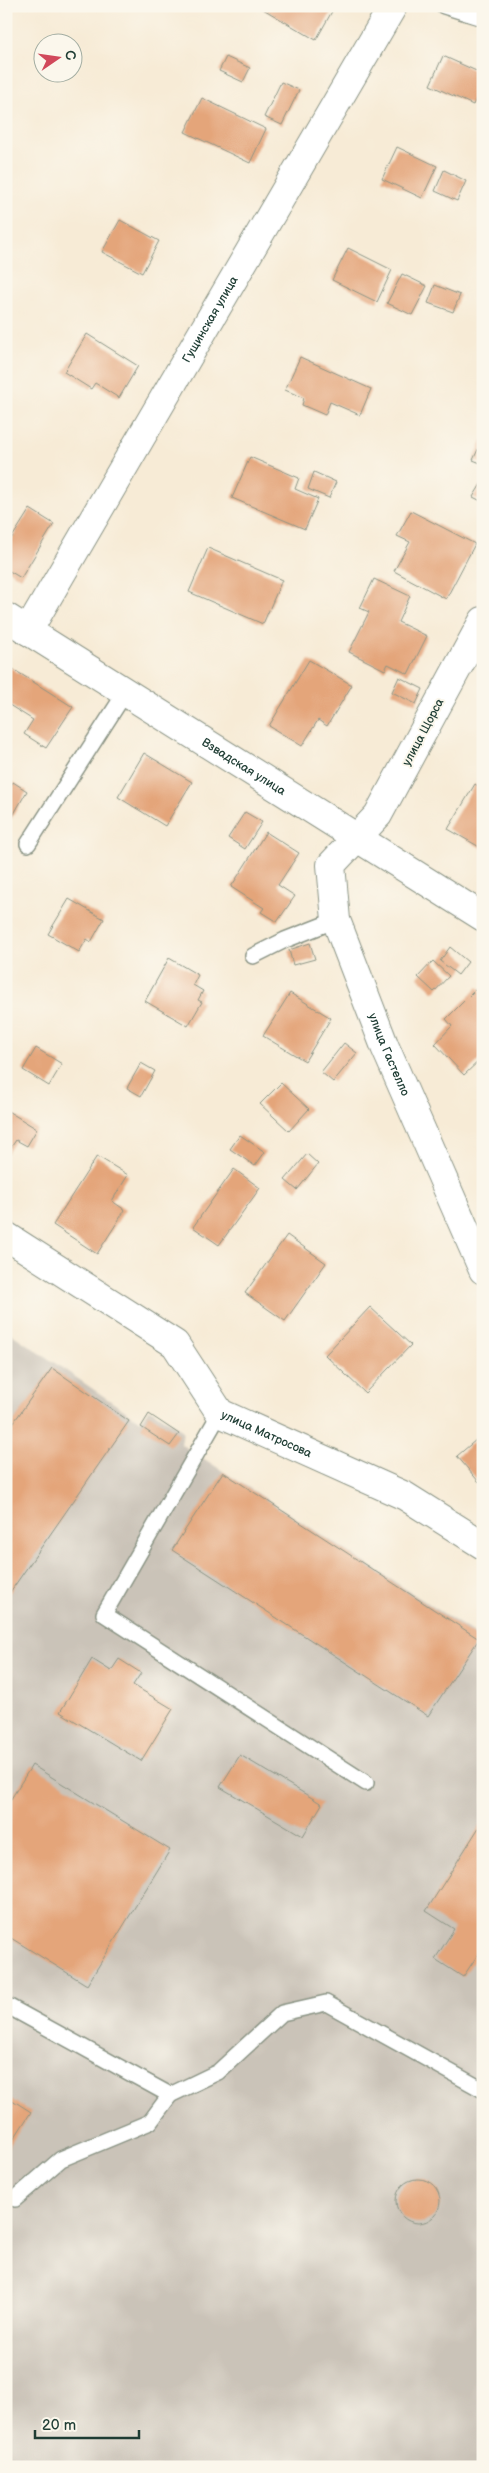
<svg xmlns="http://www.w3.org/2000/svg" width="489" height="2473" viewBox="0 0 489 2473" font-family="'Balsamiq Sans',sans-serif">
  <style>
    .industrial { fill: #cac3b8 }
    .building { fill: #e4a57a }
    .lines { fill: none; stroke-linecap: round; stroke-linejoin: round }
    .service-casing { stroke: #8b9485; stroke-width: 18 }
    .minor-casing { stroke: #8b9485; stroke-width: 30 }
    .tertiary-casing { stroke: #8b9485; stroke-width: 30 }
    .service { stroke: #fff; stroke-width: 15 }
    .minor { stroke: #fff; stroke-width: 28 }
    .tertiary { stroke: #fff; stroke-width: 28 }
    .labels { text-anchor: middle; stroke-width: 4; stroke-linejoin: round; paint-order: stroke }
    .street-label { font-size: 12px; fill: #1f3d34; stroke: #fbf7ec }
  </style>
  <rect width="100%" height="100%" fill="#fbf7ec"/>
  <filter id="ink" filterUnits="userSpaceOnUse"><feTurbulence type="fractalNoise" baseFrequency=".02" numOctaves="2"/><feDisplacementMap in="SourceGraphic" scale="10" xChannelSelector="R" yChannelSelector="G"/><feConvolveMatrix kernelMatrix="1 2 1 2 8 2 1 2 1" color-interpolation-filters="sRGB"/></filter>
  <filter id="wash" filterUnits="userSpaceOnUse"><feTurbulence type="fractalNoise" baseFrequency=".0096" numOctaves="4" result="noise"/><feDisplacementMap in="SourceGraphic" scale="20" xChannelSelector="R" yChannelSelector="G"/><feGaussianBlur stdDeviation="1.12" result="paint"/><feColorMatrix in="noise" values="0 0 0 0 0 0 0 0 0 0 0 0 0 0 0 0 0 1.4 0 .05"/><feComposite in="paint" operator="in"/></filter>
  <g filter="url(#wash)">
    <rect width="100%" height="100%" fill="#f7ebd6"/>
    <path class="industrial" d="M 6,1330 L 140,1421 L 150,1409 L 183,1431 L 181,1444 L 483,1639 L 483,2467 L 6,2467 Z"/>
    <g id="blocks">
      <g class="building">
        <path d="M 258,6 L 335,6 L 316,40 Z"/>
        <path d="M 443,56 L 483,74 L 483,84 L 473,105 L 430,85 Z"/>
        <path d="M 226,57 L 250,68 L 243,82 L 219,71 Z"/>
        <path d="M 281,82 L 299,90 L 282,125 L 264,117 Z"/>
        <path d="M 202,98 L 266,129 L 250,163 L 185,132 Z"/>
        <path d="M 397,147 L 437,166 L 422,198 L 382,179 Z"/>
        <path d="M 444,170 L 466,181 L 457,201 L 435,191 Z"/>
        <path d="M 120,220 L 159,241 L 142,273 L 102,252 Z"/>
        <path d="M 348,248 L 392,270 L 377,302 L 332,280 Z"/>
        <path d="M 402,274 L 427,286 L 412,315 L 387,303 Z"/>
        <path d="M 435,285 L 460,295 L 453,312 L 428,303 Z"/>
        <path d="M 87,334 L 138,366 L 119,398 L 95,383 L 91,389 L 64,372 Z"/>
        <path d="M 300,357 L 371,389 L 360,415 L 330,402 L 325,415 L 302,405 L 304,398 L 285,390 Z"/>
        <path d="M 483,439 L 483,464 L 473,460 Z"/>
        <path d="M 250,457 L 299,478 L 295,489 L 318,499 L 305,529 L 232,498 Z"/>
        <path d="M 314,472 L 336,482 L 329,498 L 308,489 Z"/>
        <path d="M 483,481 L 483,502 L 473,497 Z"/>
        <path d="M 30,509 L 54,524 L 21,578 L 6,569 L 6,547 Z"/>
        <path d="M 411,511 L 475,544 L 446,599 L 394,571 L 410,542 L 397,536 Z"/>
        <path d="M 208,548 L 282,580 L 263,624 L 189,592 Z"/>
        <path d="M 374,579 L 410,596 L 398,622 L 427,636 L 408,674 L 388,664 L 385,670 L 349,652 L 369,612 L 360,608 Z"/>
        <path d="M 309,660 L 352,685 L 327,726 L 318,720 L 302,746 L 269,726 Z"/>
        <path d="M 8,666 L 73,707 L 46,748 L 24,734 L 33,720 L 6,703 L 6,669 Z"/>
        <path d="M 399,677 L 423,689 L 416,704 L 392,692 Z"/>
        <path d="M 144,753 L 192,782 L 165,826 L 118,797 Z"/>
        <path d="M 13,782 L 27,791 L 11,819 L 6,816 L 6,793 Z"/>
        <path d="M 475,784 L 483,789 L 483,849 L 448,829 Z"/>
        <path d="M 245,812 L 262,822 L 245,849 L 228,838 Z"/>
        <path d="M 266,832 L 299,853 L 278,885 L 295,896 L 277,922 L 261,912 L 264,908 L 231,887 Z"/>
        <path d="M 69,899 L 104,919 L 91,942 L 87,939 L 79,952 L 48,934 Z"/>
        <path d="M 310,943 L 315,959 L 293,965 L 289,950 Z"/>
        <path d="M 450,947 L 468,962 L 458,975 L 440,961 Z"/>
        <path d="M 169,958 L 198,975 L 193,985 L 203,991 L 198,1000 L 202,1002 L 188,1026 L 145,1001 Z"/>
        <path d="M 433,961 L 449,976 L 434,992 L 418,977 Z"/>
        <path d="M 478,987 L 483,992 L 483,1057 L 464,1075 L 435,1044 L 452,1026 L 446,1019 Z"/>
        <path d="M 290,993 L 331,1018 L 305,1061 L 263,1036 Z"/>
        <path d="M 344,1043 L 357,1053 L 333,1082 L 321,1072 Z"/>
        <path d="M 36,1048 L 62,1064 L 49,1086 L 23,1070 Z"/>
        <path d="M 141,1063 L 155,1071 L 141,1096 L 127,1088 Z"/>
        <path d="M 281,1083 L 309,1109 L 289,1131 L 260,1104 Z"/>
        <path d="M 6,1110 L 37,1129 L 27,1146 L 16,1140 L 6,1155 Z"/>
        <path d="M 240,1135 L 265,1152 L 255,1166 L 230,1149 Z"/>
        <path d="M 307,1154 L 318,1164 L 297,1190 L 285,1180 Z"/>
        <path d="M 97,1156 L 128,1175 L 112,1201 L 125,1210 L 97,1254 L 53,1225 Z"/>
        <path d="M 234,1169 L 260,1188 L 219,1245 L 193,1227 Z"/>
        <path d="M 287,1235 L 326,1263 L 285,1321 L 245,1293 Z"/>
        <path d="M 370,1307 L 411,1345 L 365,1393 L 325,1355 Z"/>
        <path d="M 52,1368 L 129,1421 L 6,1598 L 6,1433 Z"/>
        <path d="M 149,1414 L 179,1434 L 170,1446 L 141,1427 Z"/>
        <path d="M 483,1434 L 483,1479 L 479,1482 L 457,1456 Z"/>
        <path d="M 223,1472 L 479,1639 L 428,1716 L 172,1550 Z"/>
        <path d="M 92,1659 L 111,1671 L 119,1659 L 141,1673 L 133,1685 L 173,1709 L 141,1761 L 60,1712 Z"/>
        <path d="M 240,1755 L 322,1804 L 303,1836 L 220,1787 Z"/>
        <path d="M 32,1765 L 170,1850 L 87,1985 L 6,1935 L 6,1807 Z"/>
        <path d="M 483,1821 L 483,1947 L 463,1977 L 435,1959 L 454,1929 L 426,1911 Z"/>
        <path d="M 6,2096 L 31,2112 L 6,2151 Z"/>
        <circle cx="418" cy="2201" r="22"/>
      </g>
    </g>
  </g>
  <g filter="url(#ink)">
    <use href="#blocks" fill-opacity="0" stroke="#8b9485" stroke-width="1"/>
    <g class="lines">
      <g class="service-casing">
        <g id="service">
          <path d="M 444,6 L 483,18"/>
          <path d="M 28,844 L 125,693"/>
          <path d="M 253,956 L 285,940 L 336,920"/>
          <path d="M 220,1413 L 104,1614 L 366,1783"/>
          <path d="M 6,2005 L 170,2095 L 218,2072 L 282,2013 L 326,2003 L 483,2090"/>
          <path d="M 15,2199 L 61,2159 L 150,2122 L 170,2095"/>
        </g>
      </g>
      <g class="minor-casing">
        <g id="minor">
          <path id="s1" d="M 483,621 L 378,815 L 331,865 L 336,920 L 385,1047 L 483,1270"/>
          <path id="s2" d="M 28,631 L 393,6"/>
          <path id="s3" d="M 6,1236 L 175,1344 L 220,1413 L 405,1496 L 483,1545"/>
        </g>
      </g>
      <g class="tertiary-casing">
        <g id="tertiary">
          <path id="s4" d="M 6,617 L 483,917"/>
        </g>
      </g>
      <use href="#service" class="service"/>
      <use href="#minor" class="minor"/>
      <use href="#tertiary" class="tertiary"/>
    </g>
  </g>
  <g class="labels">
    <g class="street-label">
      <text dy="4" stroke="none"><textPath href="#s2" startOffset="361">Гущинская улица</textPath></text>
      <text transform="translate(423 732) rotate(-62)" y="4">улица Щорса</text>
      <text dy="4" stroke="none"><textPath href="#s4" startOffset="281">Взвадская улица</textPath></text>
      <text dy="4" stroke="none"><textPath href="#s1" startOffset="489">улица Гастелло</textPath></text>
      <text dy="4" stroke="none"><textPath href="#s3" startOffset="334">улица Матросова</textPath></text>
    </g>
  </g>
  <rect width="489" height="2473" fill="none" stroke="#fbf7ec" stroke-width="25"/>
  <g transform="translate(58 58) rotate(77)"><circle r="24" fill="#fbf7ec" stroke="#a3ada2"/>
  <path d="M0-4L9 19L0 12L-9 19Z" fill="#d1495b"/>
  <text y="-8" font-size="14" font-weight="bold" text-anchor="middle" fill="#1f3d34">С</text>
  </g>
  <path d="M35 2430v8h104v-8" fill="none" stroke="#1f3d34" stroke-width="2.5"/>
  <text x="42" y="2430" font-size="15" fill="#1f3d34" stroke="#fbf7ec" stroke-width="4" paint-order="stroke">20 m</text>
</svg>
